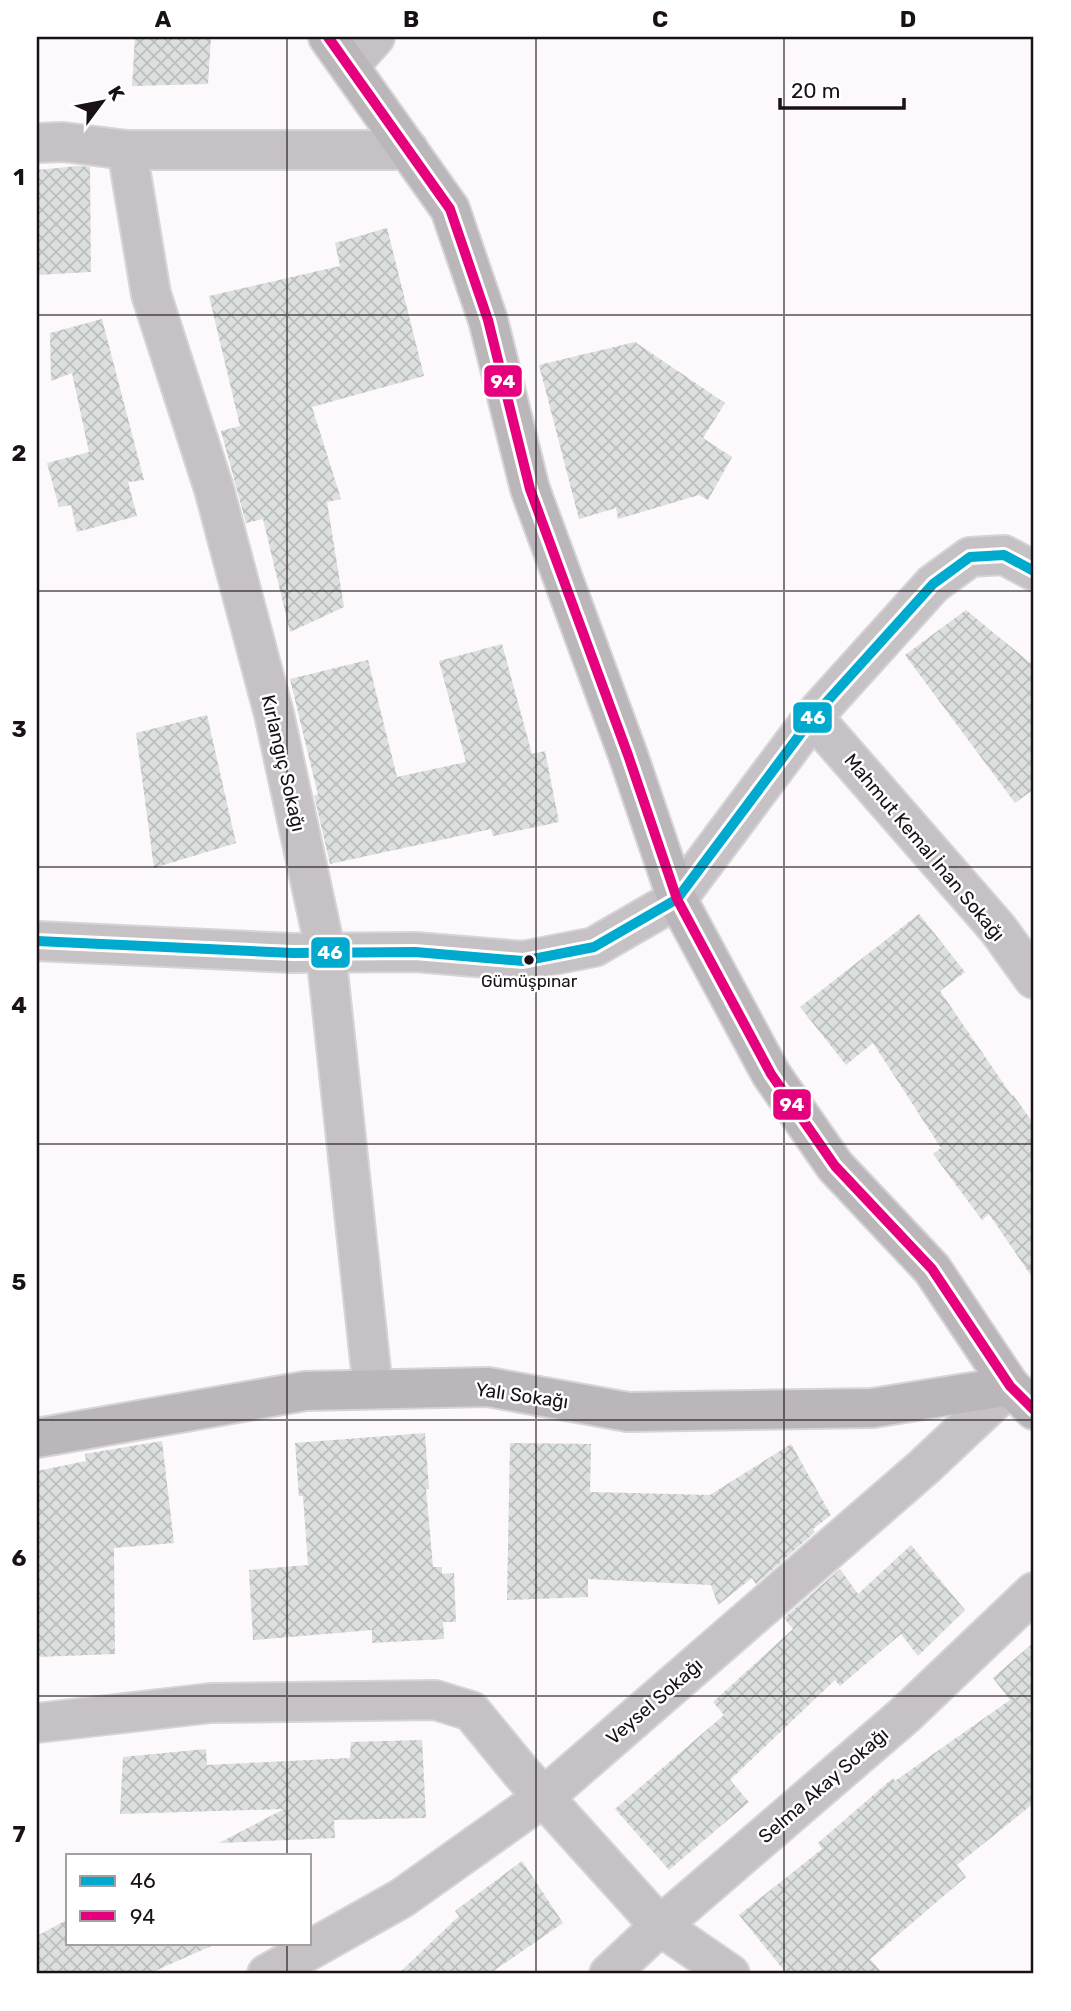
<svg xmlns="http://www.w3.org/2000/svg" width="1071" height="2011" viewBox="0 0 1071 2011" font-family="Rubik,sans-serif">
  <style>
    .building { fill: url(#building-cross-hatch) }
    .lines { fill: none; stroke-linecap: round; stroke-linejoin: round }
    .street-casing { stroke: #d7d4d7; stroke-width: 42 }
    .secondary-casing { stroke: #d7d4d7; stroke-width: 42 }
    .street { stroke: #c5c1c4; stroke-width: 38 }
    .secondary { stroke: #bab6ba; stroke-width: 38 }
    .bus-1-casing { stroke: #fff; stroke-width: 16 }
    .bus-2-casing { stroke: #fff; stroke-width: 16 }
    .bus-1 { stroke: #00a9ce; stroke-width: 10 }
    .bus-2 { stroke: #e5007d; stroke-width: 10 }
    .grid { fill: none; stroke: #191018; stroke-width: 2; stroke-opacity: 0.55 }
    .bus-dot { fill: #191018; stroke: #fff; stroke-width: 2.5 }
    .labels { text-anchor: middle; stroke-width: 5; stroke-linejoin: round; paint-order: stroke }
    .bus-label { font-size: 17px; fill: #191018; stroke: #fff }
    .street-label { font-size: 19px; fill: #191018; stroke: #fff }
    .line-badge { stroke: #fff; stroke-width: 2.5 }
    .badge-label { font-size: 19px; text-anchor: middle; font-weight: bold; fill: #fff }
    .neatline { fill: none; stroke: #191018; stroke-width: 2.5 }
    .grid-label { font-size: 23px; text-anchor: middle; font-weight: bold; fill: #191018 }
  </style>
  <defs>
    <pattern id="building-cross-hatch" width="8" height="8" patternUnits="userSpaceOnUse" patternTransform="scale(1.75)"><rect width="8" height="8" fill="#dbdfdd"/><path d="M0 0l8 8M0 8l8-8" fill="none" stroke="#bbbebd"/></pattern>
  </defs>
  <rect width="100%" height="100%" fill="#fcf8fb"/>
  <g class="building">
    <path d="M 135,37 L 211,37 L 208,84 L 132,86 Z"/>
    <path d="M 78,166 L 90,167 L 91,272 L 37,275 L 37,170 Z"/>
    <path d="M 387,228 L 424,376 L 312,407 L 341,499 L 327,502 L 344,607 L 290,632 L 263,519 L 246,523 L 221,431 L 240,426 L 209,296 L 340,266 L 335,243 Z"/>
    <path d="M 102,319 L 144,480 L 128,482 L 137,516 L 77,532 L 71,505 L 59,507 L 47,463 L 89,452 L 72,373 L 51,381 L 50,333 Z"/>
    <path d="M 635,342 L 725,403 L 703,438 L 732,457 L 708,500 L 699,495 L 618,519 L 616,508 L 579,519 L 539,365 Z"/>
    <path d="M 966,610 L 1034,666 L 1034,789 L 1015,803 L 905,655 Z"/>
    <path d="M 502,644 L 532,754 L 545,751 L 559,822 L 493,836 L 491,829 L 330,864 L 314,795 L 318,795 L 290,679 L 368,660 L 397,777 L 466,762 L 439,661 Z"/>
    <path d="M 207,715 L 236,843 L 154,868 L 136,733 Z"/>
    <path d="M 919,914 L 965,972 L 940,991 L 1012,1096 L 1013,1095 L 1034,1124 L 1034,1280 L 989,1214 L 982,1220 L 933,1154 L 941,1148 L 873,1043 L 846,1065 L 800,1007 Z"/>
    <path d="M 425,1433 L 429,1489 L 426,1489 L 433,1567 L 442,1567 L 442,1574 L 454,1573 L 456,1622 L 443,1622 L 444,1639 L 372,1643 L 372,1630 L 253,1640 L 249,1570 L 308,1565 L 303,1496 L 299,1496 L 295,1443 Z"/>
    <path d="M 162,1441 L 174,1543 L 114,1548 L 115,1654 L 37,1657 L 37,1471 L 86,1461 L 85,1454 Z"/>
    <path d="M 510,1443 L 591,1444 L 590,1492 L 710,1495 L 791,1444 L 831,1515 L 813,1529 L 815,1532 L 756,1584 L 752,1578 L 718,1605 L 711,1585 L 588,1579 L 588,1597 L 507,1600 Z"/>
    <path d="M 911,1545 L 965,1610 L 918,1656 L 901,1634 L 840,1686 L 835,1680 L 730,1780 L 749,1802 L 669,1870 L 615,1809 L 724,1715 L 713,1702 L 793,1629 L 784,1618 L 840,1569 L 858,1594 Z"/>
    <path d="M 1034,1642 L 1034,1803 L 957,1865 L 966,1877 L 870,1959 L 883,1974 L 787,1974 L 739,1915 L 822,1849 L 818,1843 L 893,1778 L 895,1781 L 1010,1700 L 993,1678 Z"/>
    <path d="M 422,1740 L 426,1818 L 334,1820 L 335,1838 L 219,1843 L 284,1809 L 120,1814 L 123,1757 L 206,1749 L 207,1765 L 350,1758 L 351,1742 Z"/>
    <path d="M 522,1861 L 563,1923 L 489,1974 L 398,1974 L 459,1916 L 455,1911 Z"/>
    <path d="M 68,1919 L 68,1943 L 218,1943 L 148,1974 L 37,1974 L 37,1936 Z"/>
  </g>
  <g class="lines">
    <g class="street-casing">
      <g id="street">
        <path d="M 349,66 L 375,37"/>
        <path d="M 37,143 L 63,142 L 127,150 L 409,150"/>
        <path d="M 127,150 L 151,294 L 214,489 L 274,714 L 326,953 L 373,1389"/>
        <path d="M 813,717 L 998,929 L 1034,979"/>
        <path d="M 37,941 L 293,953 L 415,952 L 523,961 L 594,947 L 677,899 L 813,717 L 933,584 L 970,557 L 1004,555 L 1034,571"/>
        <path d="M 37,1723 L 211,1703 L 435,1700 L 471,1711 L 521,1772 L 660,1926 L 730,1974"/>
        <path d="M 267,1974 L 402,1898 L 544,1797 L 924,1467 L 1010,1386"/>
        <path d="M 609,1974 L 660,1926 L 906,1714 L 1034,1592"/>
      </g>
    </g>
    <g class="secondary-casing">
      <g id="secondary">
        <path d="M 328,37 L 450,209 L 488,320 L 530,489 L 628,755 L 677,899 L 771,1074 L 835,1166 L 932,1269 L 1010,1386 L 1034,1410"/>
        <path d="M 37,1438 L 305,1391 L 488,1387 L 628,1412 L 873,1408 L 1010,1386"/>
      </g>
    </g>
    <use href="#street" class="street"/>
    <use href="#secondary" class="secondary"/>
    <g class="bus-1-casing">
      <path id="bus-1" d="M 37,941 L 293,953 L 415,952 L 523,961 L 594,947 L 677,899 L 813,717 L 933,584 L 970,557 L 1004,555 L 1034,571"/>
    </g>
    <g class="bus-2-casing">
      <path id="bus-2" d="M 328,37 L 450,209 L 488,320 L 530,489 L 628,755 L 677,899 L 771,1074 L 835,1166 L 932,1269 L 1010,1386 L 1034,1410"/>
    </g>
    <use href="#bus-1" class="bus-1"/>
    <use href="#bus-2" class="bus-2"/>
  </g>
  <path class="grid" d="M 287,37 L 287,1855M 536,37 L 536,1974M 784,37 L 784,1974M 37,315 L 1034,315M 37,591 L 1034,591M 37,867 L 1034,867M 37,1144 L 1034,1144M 37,1420 L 1034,1420M 37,1696 L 1034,1696M 287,1943 L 287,1974"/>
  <circle class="bus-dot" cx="529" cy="960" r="6"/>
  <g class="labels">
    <g class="bus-label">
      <text x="529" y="987">Gümüşpınar</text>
    </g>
    <g class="street-label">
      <text transform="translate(284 763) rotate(77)" y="7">Kırlangıç Sokağı</text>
      <text transform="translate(925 847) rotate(50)" y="7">Mahmut Kemal İnan Sokağı</text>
      <text transform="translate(522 1395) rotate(8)" y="7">Yalı Sokağı</text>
      <text transform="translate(654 1701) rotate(-41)" y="7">Veysel Sokağı</text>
      <text transform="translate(823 1785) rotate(-41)" y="7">Selma Akay Sokağı</text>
    </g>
  </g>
  <g class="line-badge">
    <rect x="483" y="364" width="40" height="34" rx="7" fill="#e5007d"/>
    <rect x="792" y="701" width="41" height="33" rx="7" fill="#00a9ce"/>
    <rect x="310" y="936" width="41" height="33" rx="7" fill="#00a9ce"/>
    <rect x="772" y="1088" width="40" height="33" rx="7" fill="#e5007d"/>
  </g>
  <g class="badge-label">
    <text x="503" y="388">94</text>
    <text x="813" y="724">46</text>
    <text x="330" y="959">46</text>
    <text x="792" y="1111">94</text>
  </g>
  <rect width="1071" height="2011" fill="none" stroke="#ffffff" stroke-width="77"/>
  <rect x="66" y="1854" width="245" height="91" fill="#ffffff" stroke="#a39fa3" stroke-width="2"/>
  <rect x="80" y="1876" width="35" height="10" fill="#00a9ce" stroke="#a39fa3" stroke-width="2"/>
  <text x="130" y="1888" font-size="21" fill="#191018">46</text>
  <rect x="80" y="1911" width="35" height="10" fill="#e5007d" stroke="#a39fa3" stroke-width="2"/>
  <text x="130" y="1924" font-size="21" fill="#191018">94</text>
  <g transform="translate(102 102) rotate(58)" stroke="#ffffff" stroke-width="5" paint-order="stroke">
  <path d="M0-5L12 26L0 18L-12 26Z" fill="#191018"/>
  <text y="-10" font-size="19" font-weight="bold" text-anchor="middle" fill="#191018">K</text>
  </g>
  <path d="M780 98v10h124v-10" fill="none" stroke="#191018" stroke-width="3.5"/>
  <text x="791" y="98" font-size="21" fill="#191018" stroke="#ffffff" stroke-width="5" paint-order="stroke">20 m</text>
  <rect x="38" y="38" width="994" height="1934" class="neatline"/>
  <g class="grid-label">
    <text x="163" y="27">A</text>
    <text x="411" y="27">B</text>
    <text x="660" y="27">C</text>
    <text x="908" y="27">D</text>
    <text x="19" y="185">1</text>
    <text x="19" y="461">2</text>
    <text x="19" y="737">3</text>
    <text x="19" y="1013">4</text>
    <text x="19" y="1290">5</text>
    <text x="19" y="1566">6</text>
    <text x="19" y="1842">7</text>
  </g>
</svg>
